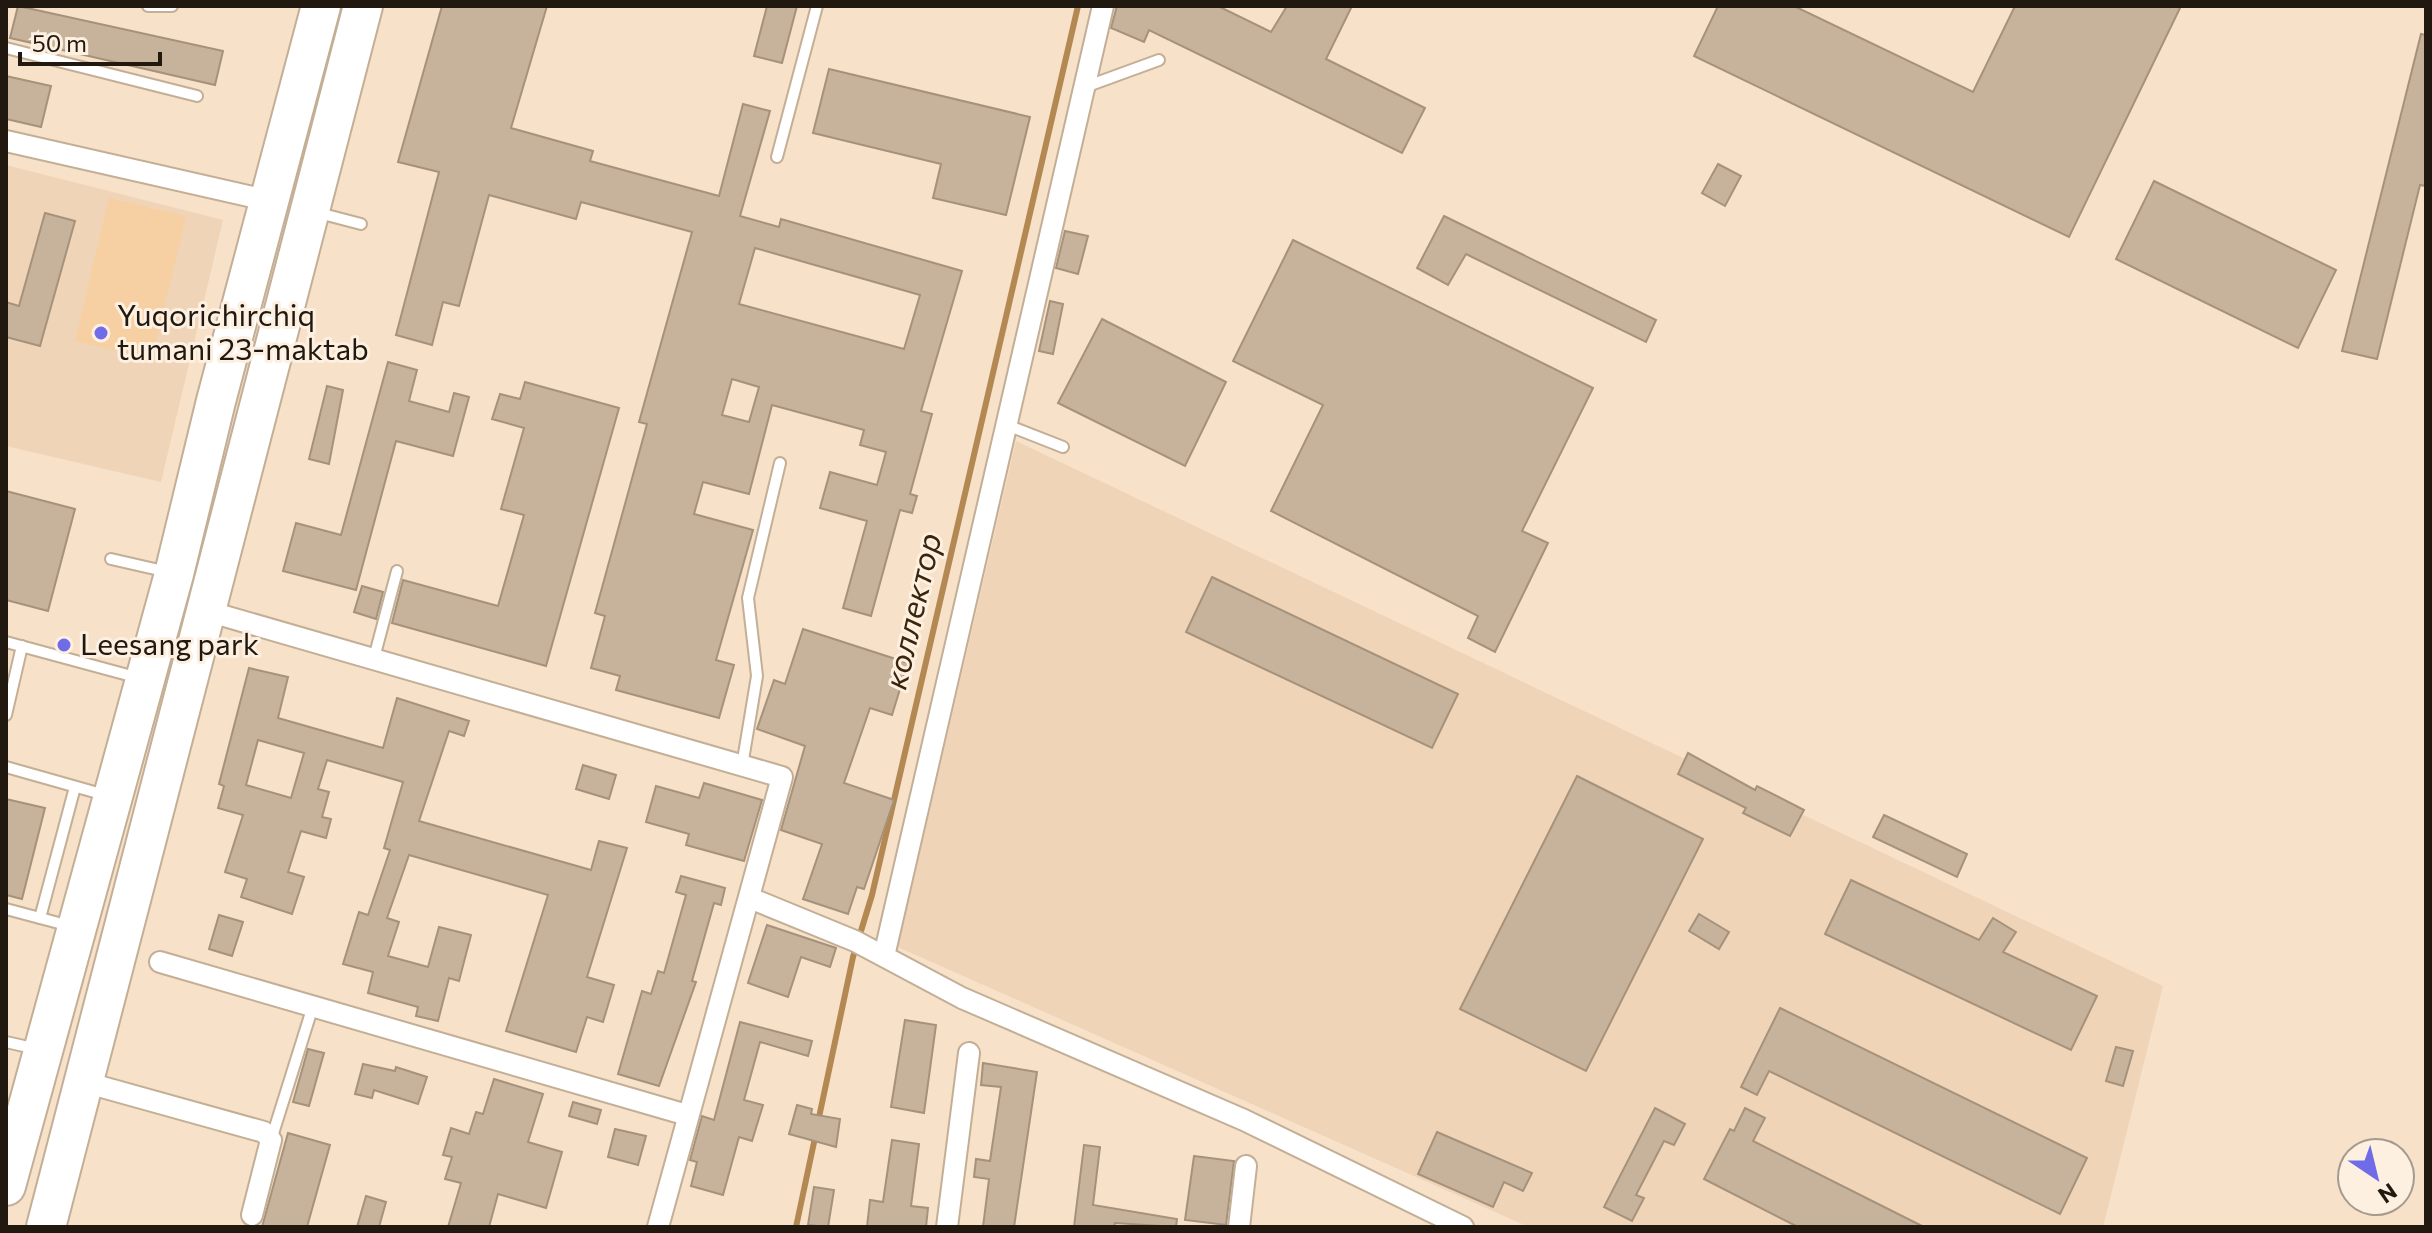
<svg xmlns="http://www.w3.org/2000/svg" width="2432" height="1233" viewBox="0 0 2432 1233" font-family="Commissioner,sans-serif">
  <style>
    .built { fill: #efd4b7 }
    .green { fill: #f6d0a3 }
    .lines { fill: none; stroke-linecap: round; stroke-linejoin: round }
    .stream { stroke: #b48852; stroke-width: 6 }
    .building { fill: #c7b29b; stroke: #a6927b; stroke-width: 2; fill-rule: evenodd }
    .lane-casing { stroke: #c3ae96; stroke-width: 14 }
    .street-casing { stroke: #c3ae96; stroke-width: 24 }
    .highway-casing { stroke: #c3ae96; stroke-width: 42 }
    .lane { stroke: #fff; stroke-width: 10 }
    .street { stroke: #fff; stroke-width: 20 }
    .highway { stroke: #fff; stroke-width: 38 }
    .poi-dot { fill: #706be6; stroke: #fdf0e1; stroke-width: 3 }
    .labels { text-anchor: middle; stroke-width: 6; stroke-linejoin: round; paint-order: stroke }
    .poi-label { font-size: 30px; fill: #211910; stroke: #fdf0e1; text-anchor: start }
    .water-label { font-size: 32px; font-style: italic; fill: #38250c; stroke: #fdf0e1 }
  </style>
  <rect width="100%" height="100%" fill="#f7e1c8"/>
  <g class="built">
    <path d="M 6,165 L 223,220 L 161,482 L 6,446 Z"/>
    <path d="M 1016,441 L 2163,986 L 2103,1227 L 1529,1227 L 898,947 Z"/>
  </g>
  <path class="green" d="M 109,198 L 186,216 L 152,359 L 75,341 Z"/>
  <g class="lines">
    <g class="stream">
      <path d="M 818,1122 L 853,957 L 872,895 L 1078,6"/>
      <path d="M 796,1227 L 816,1133"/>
    </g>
  </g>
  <g class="building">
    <path d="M 18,6 L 223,51 L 215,85 L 10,38 Z"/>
    <path d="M 442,6 L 547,6 L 511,128 L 593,151 L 590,161 L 719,196 L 743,104 L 770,111 L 740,216 L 779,227 L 781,219 L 962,271 L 921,411 L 932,414 L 910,494 L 917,496 L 912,513 L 900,510 L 871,616 L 843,608 L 867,521 L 820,508 L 830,472 L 877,485 L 886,452 L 860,445 L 864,430 L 772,405 L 749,494 L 703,482 L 694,514 L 753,530 L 716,660 L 734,665 L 719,718 L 616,690 L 620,676 L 591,668 L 605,616 L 595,613 L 647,424 L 639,422 L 692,232 L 581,202 L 576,219 L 489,195 L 459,306 L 443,302 L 432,345 L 396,335 L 439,172 L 398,162 ZM 755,248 L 920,295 L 904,349 L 739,304 ZM 732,379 L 759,387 L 749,422 L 722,415 Z"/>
    <path d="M 767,6 L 797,6 L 782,63 L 754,56 Z"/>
    <path d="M 1117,6 L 1218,6 L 1271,32 L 1287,6 L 1352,6 L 1326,59 L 1425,108 L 1402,153 L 1149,30 L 1144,42 L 1111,28 Z"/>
    <path d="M 1718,6 L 1794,6 L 1973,92 L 2015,6 L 2181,6 L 2069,237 L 1694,56 Z"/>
    <path d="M 2421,34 L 2426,35 L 2426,186 L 2420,185 L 2377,359 L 2342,351 Z"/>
    <path d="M 829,69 L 1030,117 L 1006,215 L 933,198 L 941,164 L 813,133 Z"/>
    <path d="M 6,76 L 51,86 L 41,127 L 6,119 Z"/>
    <path d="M 1718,164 L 1741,176 L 1725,206 L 1702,193 Z"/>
    <path d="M 2154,181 L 2336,270 L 2298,348 L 2116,259 Z"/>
    <path d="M 45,213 L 75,221 L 40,346 L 6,337 L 6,302 L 19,306 Z"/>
    <path d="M 1444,216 L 1656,320 L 1646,342 L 1466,254 L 1448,285 L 1417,268 Z"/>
    <path d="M 1065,231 L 1088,236 L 1078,274 L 1056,268 Z"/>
    <path d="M 1293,240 L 1593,388 L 1522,531 L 1548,543 L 1495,652 L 1468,638 L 1478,616 L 1271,511 L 1323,405 L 1233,361 Z"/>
    <path d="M 1050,301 L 1063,304 L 1053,354 L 1039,351 Z"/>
    <path d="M 1102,319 L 1226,382 L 1185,466 L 1058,403 Z"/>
    <path d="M 388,362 L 417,370 L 409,401 L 449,412 L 454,393 L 469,397 L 453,456 L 396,441 L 356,590 L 283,571 L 296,523 L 341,535 Z"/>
    <path d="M 525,382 L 619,408 L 546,666 L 392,623 L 403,580 L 498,606 L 524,515 L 501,509 L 524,428 L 492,419 L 500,394 L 520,399 Z"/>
    <path d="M 327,386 L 343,390 L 329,464 L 309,459 Z"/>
    <path d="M 6,491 L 75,509 L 48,611 L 6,600 Z"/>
    <path d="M 1212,577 L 1458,694 L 1432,748 L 1186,632 Z"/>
    <path d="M 362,586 L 383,592 L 376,619 L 354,612 Z"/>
    <path d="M 803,629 L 908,663 L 892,715 L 870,708 L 844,783 L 894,800 L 864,889 L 857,887 L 848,914 L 803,899 L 822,844 L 781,830 L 805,746 L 757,729 L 774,680 L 785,684 Z"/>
    <path d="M 249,668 L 288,677 L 278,718 L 383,748 L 397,698 L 469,721 L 464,736 L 449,731 L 419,821 L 591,870 L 599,841 L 627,848 L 587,977 L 614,985 L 603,1022 L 587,1017 L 576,1052 L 506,1031 L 548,895 L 409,855 L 387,918 L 399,922 L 388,956 L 428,967 L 439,927 L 471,935 L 459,981 L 449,978 L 438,1021 L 416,1016 L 418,1007 L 368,993 L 373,972 L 343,964 L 359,912 L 368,915 L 390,850 L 384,848 L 403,782 L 327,760 L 318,789 L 329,792 L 322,817 L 331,819 L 326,838 L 301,831 L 288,872 L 304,877 L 292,914 L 241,897 L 247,879 L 225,872 L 243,815 L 218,808 L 224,786 L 219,784 ZM 258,740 L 304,753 L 291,798 L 246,785 Z"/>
    <path d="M 1688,753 L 1755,790 L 1757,786 L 1804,810 L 1790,836 L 1743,813 L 1746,808 L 1678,774 Z"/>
    <path d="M 583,765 L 616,775 L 609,799 L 576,789 Z"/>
    <path d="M 1577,776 L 1703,839 L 1586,1071 L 1460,1009 Z"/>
    <path d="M 704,783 L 762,800 L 744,861 L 686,845 L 689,834 L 646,822 L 656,786 L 699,798 Z"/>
    <path d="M 6,799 L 45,808 L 22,899 L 6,895 Z"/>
    <path d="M 1884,815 L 1967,854 L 1957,877 L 1873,837 Z"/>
    <path d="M 681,876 L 725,888 L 721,905 L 714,903 L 692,981 L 696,982 L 659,1086 L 618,1074 L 642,991 L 651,994 L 658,971 L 664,973 L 686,895 L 676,892 Z"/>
    <path d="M 1851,880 L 1979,940 L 1993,918 L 2016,932 L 2003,952 L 2097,996 L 2071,1050 L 1825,934 Z"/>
    <path d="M 1699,914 L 1729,932 L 1719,949 L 1689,931 Z"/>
    <path d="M 219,915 L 243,922 L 232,956 L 209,949 Z"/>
    <path d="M 767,925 L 836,948 L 830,967 L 801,957 L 788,997 L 748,983 Z"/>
    <path d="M 1780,1008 L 2087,1158 L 2060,1214 L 1769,1071 L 1757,1095 L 1741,1087 Z"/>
    <path d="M 905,1020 L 936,1025 L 924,1113 L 891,1107 Z"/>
    <path d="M 740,1022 L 812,1041 L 808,1056 L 760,1042 L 744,1100 L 763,1105 L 752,1141 L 739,1137 L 723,1195 L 691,1186 L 697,1162 L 690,1160 L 702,1116 L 714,1120 Z"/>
    <path d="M 2116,1047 L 2133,1051 L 2123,1086 L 2106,1081 Z"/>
    <path d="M 308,1049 L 324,1053 L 309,1106 L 293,1102 Z"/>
    <path d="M 983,1063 L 1037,1072 L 1014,1227 L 983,1227 L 989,1179 L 974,1177 L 976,1159 L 990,1161 L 1001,1087 L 981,1085 Z"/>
    <path d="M 363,1064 L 395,1071 L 396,1067 L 427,1077 L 418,1104 L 374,1090 L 372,1098 L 355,1094 Z"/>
    <path d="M 494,1079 L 543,1094 L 528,1142 L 562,1152 L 546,1208 L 498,1194 L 489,1227 L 448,1227 L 461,1183 L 445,1179 L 452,1157 L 443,1155 L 451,1128 L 469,1134 L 476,1112 L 483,1114 Z"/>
    <path d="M 573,1102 L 601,1110 L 597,1124 L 569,1116 Z"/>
    <path d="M 797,1105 L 812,1109 L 811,1114 L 840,1119 L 836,1147 L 789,1134 Z"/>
    <path d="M 1655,1108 L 1685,1124 L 1674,1145 L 1664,1141 L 1636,1195 L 1644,1198 L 1632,1221 L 1604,1207 Z"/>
    <path d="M 1745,1108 L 1765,1118 L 1753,1141 L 1924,1227 L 1798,1227 L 1704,1179 L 1730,1129 L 1734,1131 Z"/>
    <path d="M 615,1129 L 646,1136 L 638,1165 L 608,1157 Z"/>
    <path d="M 1437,1132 L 1532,1173 L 1523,1191 L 1504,1182 L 1493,1207 L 1418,1174 Z"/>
    <path d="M 288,1133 L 330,1145 L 307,1227 L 262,1227 Z"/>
    <path d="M 892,1140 L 919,1144 L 911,1206 L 928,1208 L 926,1227 L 867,1227 L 870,1200 L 883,1202 Z"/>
    <path d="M 1084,1145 L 1100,1147 L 1093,1205 L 1177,1219 L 1176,1227 L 1115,1223 L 1114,1227 L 1074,1227 Z"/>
    <path d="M 1194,1156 L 1234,1161 L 1226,1225 L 1185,1220 Z"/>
    <path d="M 814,1187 L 834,1190 L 828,1227 L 808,1225 Z"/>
    <path d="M 366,1196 L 386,1202 L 379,1227 L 357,1227 Z"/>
  </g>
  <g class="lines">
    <g class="lane-casing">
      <g id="lane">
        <path d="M 148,6 L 172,6"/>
        <path d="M 6,48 L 197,96"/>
        <path d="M 1085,87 L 1159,60"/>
        <path d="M 777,157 L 817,6"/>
        <path d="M 315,212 L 361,224"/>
        <path d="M 1007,425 L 1063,447"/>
        <path d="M 111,559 L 168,572"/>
        <path d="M 6,642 L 139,678"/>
        <path d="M 374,658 L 397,571"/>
        <path d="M 6,715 L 22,646"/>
        <path d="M 742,766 L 757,676 L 748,598 L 780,463"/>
        <path d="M 6,767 L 105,795"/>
        <path d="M 6,909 L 70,926"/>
        <path d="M 40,918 L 75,787"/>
        <path d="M 6,1042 L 37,1049"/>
        <path d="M 271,1140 L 313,1006"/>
      </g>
    </g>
    <g class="street-casing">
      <g id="street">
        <path d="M 6,141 L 270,201"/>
        <path d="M 207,611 L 782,777 L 658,1227"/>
        <path d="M 750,898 L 855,941 L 962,998 L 1244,1120 L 1463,1227"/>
        <path d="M 884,956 L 1103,6"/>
        <path d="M 160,962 L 687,1115"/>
        <path d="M 84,1082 L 264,1132 L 271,1140 L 252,1215"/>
        <path d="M 947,1227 L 969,1053"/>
        <path d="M 1239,1227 L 1246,1166"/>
      </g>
    </g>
    <g class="highway-casing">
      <g id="highway">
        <path d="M 6,1186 L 174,574 L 216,401 L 321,6"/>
        <path d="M 46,1227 L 363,6"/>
      </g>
    </g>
    <use href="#lane" class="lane"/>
    <use href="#street" class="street"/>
    <use href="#highway" class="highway"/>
  </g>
  <g class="poi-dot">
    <circle cx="101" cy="333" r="8"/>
    <circle cx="64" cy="645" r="8"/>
  </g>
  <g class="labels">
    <g class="poi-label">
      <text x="117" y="326">Yuqorichirchiq<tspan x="117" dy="34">tumani 23-maktab</tspan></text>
      <text x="80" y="655">Leesang park</text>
    </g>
    <g class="water-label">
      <text transform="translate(913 611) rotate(-77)" y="11">коллектор</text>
    </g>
  </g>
  <rect width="2432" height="1233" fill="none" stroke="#211910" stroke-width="16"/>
  <g transform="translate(2376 1177) rotate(145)"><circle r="38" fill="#fdf0e1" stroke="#a59a8d" stroke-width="2"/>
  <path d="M0-6L14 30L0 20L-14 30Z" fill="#706be6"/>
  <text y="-12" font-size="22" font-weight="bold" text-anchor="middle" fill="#211910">N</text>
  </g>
  <path d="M20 52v12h140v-12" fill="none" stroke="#211910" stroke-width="4"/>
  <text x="32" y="52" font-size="24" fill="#211910" stroke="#fdf0e1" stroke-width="6" paint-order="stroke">50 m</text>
</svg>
